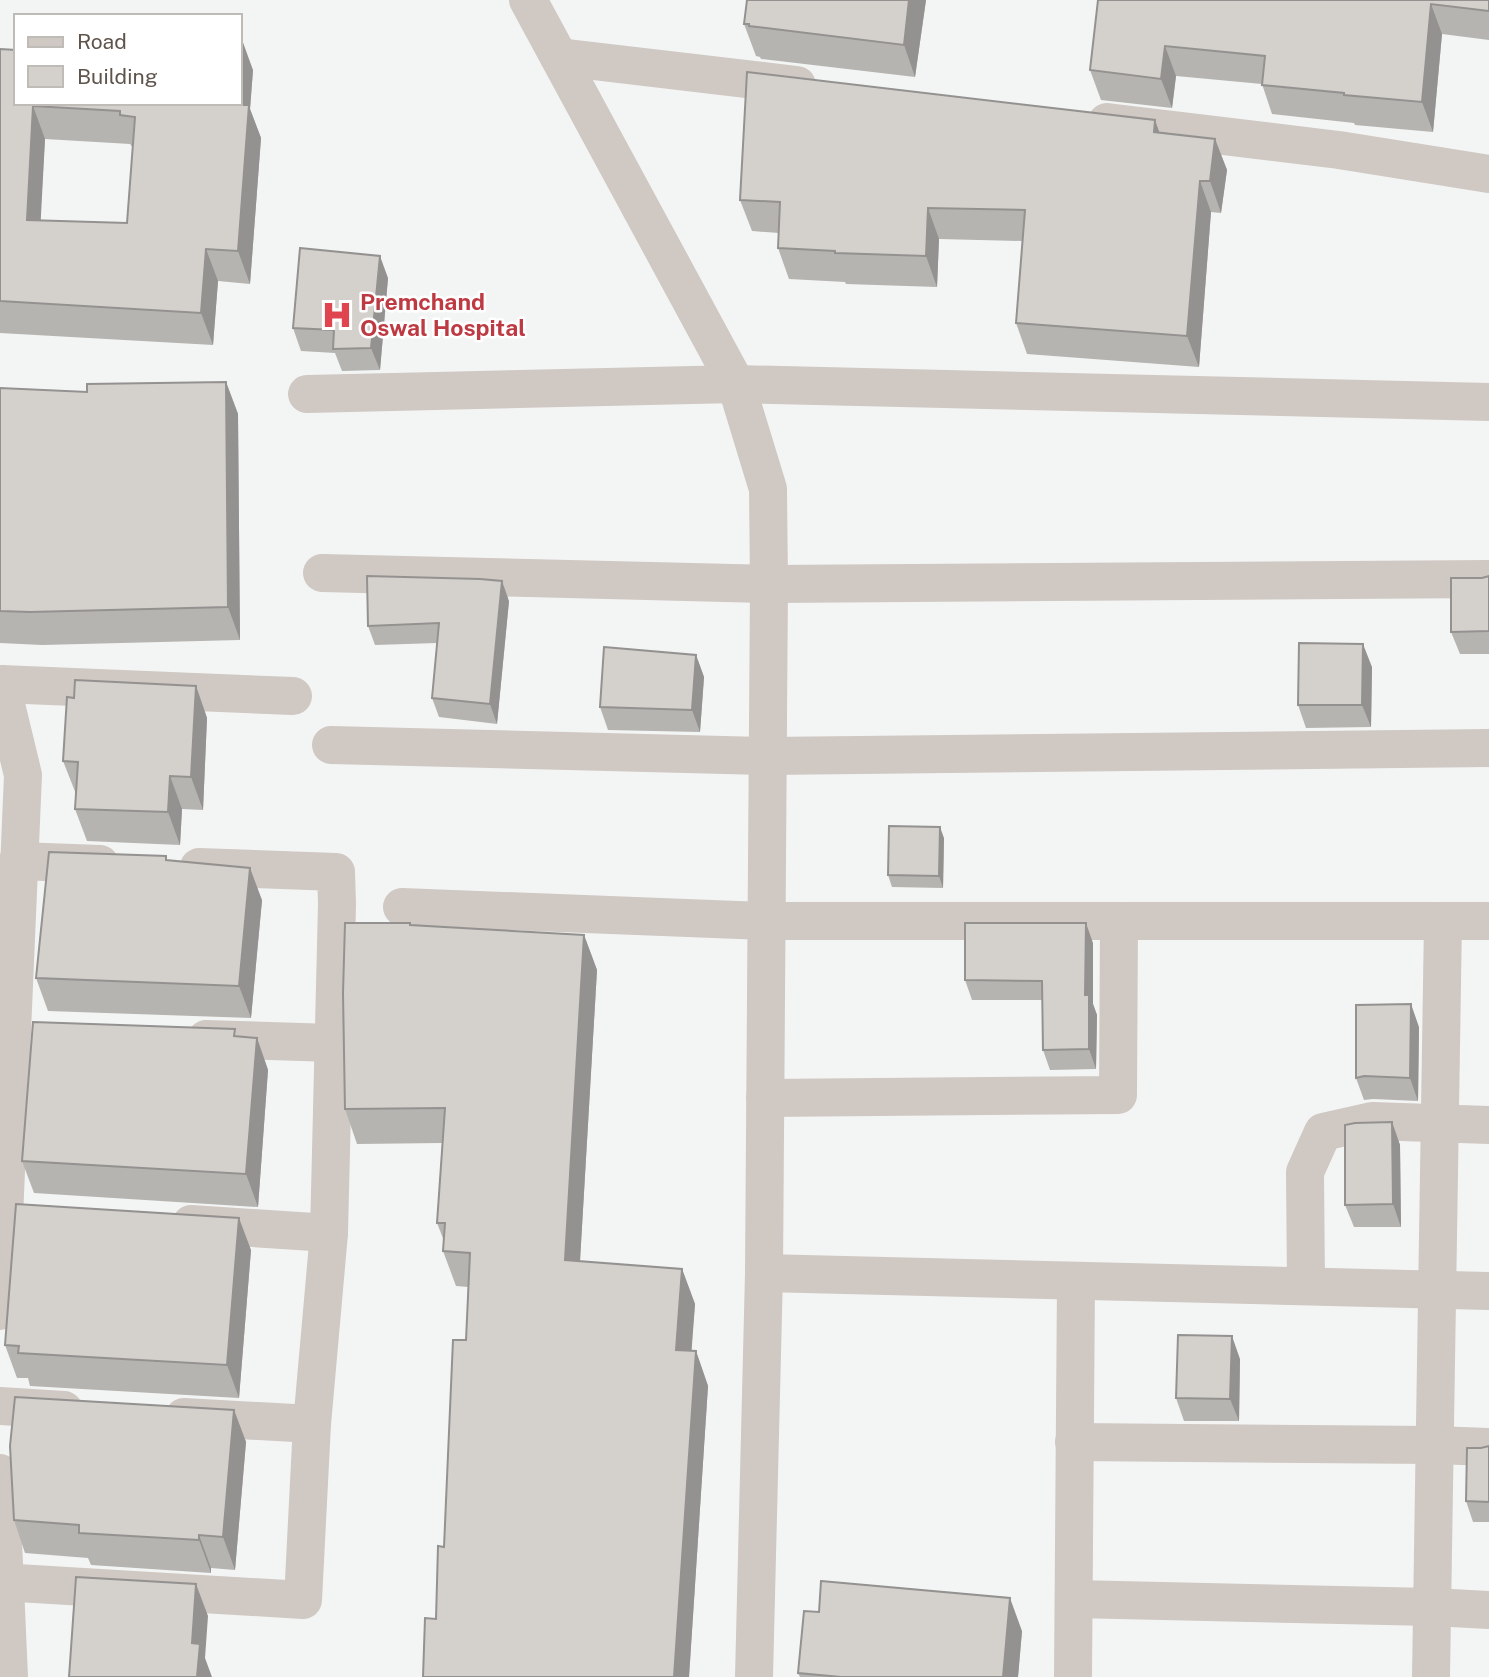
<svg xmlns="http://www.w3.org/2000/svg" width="1489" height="1677" viewBox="0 0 1489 1677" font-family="'Public Sans',sans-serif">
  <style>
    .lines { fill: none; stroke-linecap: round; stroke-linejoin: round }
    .minor { stroke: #d0c8c3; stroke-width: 38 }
    .wall { fill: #b6b4b0; fill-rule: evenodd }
    .shaded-wall { fill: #949290 }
    .building { fill: #d4d1cd; stroke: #949290; stroke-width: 2; fill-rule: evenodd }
    .labels { text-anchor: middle; stroke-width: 5; stroke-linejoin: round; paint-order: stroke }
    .health-label { font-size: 23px; font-weight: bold; fill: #be3a42; stroke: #fff; text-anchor: start }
  </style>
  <rect width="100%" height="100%" fill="#f3f5f5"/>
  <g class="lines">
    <g class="minor">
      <path d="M 528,0 L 736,384 L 768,489 L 769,584 L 764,1273 L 754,1677"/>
      <path d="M 559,57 L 797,85"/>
      <path d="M 1107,122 L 1339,150 L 1489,174"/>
      <path d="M 307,394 L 736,384 L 1489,402"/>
      <path d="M 322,573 L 769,584 L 1489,579"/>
      <path d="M 0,684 L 1,684 L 23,775 L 0,1311"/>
      <path d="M 1,684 L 293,696"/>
      <path d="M 331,745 L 767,756 L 1489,748"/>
      <path d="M 18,861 L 100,864"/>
      <path d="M 402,907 L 766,921 L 1489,921"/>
      <path d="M 206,1039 L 333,1043"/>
      <path d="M 765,1098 L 1118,1095 L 1119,921"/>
      <path d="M 191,1224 L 329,1233"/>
      <path d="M 764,1273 L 1489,1291"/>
      <path d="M 1306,1286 L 1305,1172 L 1323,1132 L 1372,1121 L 1489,1125"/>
      <path d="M 0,1406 L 64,1410"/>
      <path d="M 184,1417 L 312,1424"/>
      <path d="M 1074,1442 L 1435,1445 L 1489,1447"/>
      <path d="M 0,1473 L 9,1677"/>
      <path d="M 0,1582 L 303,1600 L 312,1424 L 329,1233 L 337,904 L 336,872 L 199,867"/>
      <path d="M 1074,1599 L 1432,1607 L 1489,1610"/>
      <path d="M 1073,1677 L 1076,1281"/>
      <path d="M 1431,1677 L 1443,921"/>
    </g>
  </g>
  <g class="wall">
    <path d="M 926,0 L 915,77 L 761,59 L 760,57 L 756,56 L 744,24 Z"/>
    <path d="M 1098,0 L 1489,0 L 1489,40 L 1442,34 L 1433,132 L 1355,125 L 1354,123 L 1272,114 L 1262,84 L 1176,76 L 1172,108 L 1101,100 L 1090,70 Z"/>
    <path d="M 0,49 L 253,70 L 250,109 L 261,138 L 250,284 L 218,281 L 213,345 L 0,333 ZM 45,139 L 130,144 L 133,148 L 127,223 L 40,221 Z"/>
    <path d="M 1159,132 L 1215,139 L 1227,170 L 1221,213 L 1211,212 L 1199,367 L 1027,354 L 1016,323 L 1022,241 L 939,239 L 937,287 L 846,284 L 845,282 L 789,279 L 778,248 L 779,233 L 752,231 L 740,200 Z"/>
    <path d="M 388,278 L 380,370 L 342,371 L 335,353 L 301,351 L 293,328 Z"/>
    <path d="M 226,382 L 238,414 L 240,640 L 42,645 L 0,643 L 0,388 L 87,392 Z"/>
    <path d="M 1489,576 L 1489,654 L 1460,654 L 1451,632 L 1482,578 Z"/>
    <path d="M 509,601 L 497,724 L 439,717 L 432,698 L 437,643 L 375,645 L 368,626 Z"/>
    <path d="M 696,655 L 704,677 L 700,732 L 608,730 L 600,707 Z"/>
    <path d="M 1372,667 L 1371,727 L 1306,728 L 1298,705 Z"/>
    <path d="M 196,686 L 207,718 L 203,810 L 182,809 L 180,845 L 87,841 L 75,809 L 76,794 L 63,761 L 74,698 Z"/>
    <path d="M 944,838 L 943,888 L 892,887 L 888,875 Z"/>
    <path d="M 168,860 L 262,900 L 251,1018 L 48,1011 L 36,978 Z"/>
    <path d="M 411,925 L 584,935 L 597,970 L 580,1261 L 682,1269 L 695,1304 L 691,1351 L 696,1351 L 708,1386 L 689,1677 L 423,1677 L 436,1619 L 444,1547 L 466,1340 L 468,1287 L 456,1286 L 443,1251 L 444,1241 L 437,1223 L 442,1143 L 357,1144 L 345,1109 Z"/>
    <path d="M 1093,943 L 1093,1004 L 1097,1015 L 1096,1069 L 1050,1070 L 1043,1050 L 1042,1000 L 972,1000 L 965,980 Z"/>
    <path d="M 1419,1027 L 1418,1101 L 1373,1099 L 1364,1100 L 1356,1078 Z"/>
    <path d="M 257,1038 L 268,1070 L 258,1207 L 34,1193 L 22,1161 Z"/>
    <path d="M 1392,1122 L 1400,1145 L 1401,1227 L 1354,1227 L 1345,1205 Z"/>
    <path d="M 251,1250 L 239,1398 L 30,1386 L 28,1378 L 17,1378 L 5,1345 Z"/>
    <path d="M 1240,1359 L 1239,1421 L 1184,1421 L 1176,1398 Z"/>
    <path d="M 234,1410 L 246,1442 L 235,1570 L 211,1568 L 211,1573 L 91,1565 L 88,1558 L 25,1553 L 14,1520 Z"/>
    <path d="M 1489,1446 L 1489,1522 L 1473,1522 L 1466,1501 L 1481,1448 Z"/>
    <path d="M 1022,1631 L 1018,1677 L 800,1677 L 798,1673 Z"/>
  </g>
  <g class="shaded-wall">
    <path d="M 909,0 L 926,0 L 915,77 L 904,45 Z"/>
    <path d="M 1431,4 L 1442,34 L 1433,132 L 1422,102 Z"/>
    <path d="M 241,37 L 253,70 L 250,109 L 261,138 L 250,284 L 238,251 L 236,103 L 240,103 L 240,58 Z"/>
    <path d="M 1165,46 L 1176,76 L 1172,108 L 1161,79 Z"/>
    <path d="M 33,106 L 45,139 L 39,253 L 27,220 Z"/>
    <path d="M 1155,120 L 1166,151 L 1154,132 Z"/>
    <path d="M 1215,139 L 1227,170 L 1221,213 L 1210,181 Z"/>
    <path d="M 1200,181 L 1211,212 L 1199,367 L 1187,336 Z"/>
    <path d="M 928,208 L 939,239 L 937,287 L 926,256 Z"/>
    <path d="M 206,249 L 218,281 L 213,345 L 201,313 Z"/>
    <path d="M 380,256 L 388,278 L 380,370 L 371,348 Z"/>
    <path d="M 226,382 L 238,414 L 240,640 L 228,607 Z"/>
    <path d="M 502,581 L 509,601 L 497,724 L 490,704 Z"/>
    <path d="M 1363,644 L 1372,667 L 1371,727 L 1362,705 Z"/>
    <path d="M 696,655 L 704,677 L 700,732 L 692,710 Z"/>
    <path d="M 196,686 L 207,718 L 203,810 L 191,777 Z"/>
    <path d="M 170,776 L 182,809 L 180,845 L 168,812 Z"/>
    <path d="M 940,827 L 944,838 L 943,888 L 939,876 Z"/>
    <path d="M 250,868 L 262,900 L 251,1018 L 239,986 Z"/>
    <path d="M 1086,923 L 1093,943 L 1093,1004 L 1097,1015 L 1096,1069 L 1089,1049 L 1085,995 Z"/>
    <path d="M 584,935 L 597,970 L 578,1295 L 565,1260 Z"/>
    <path d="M 1411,1004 L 1419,1027 L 1418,1101 L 1410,1078 Z"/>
    <path d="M 257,1038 L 268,1070 L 258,1207 L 246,1174 Z"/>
    <path d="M 1392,1122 L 1400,1145 L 1401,1227 L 1393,1204 Z"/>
    <path d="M 239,1218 L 251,1250 L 239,1398 L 227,1365 Z"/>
    <path d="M 682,1269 L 695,1304 L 689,1385 L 676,1350 Z"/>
    <path d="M 1232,1336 L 1240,1359 L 1239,1421 L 1230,1399 Z"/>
    <path d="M 696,1351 L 708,1386 L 689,1677 L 674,1677 Z"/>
    <path d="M 234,1410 L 246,1442 L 235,1570 L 223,1537 Z"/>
    <path d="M 199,1535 L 211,1568 L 211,1573 L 199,1540 Z"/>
    <path d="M 196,1584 L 208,1616 L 205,1658 L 212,1677 L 197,1677 L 192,1643 Z"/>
    <path d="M 1010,1598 L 1022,1631 L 1018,1677 L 1003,1677 Z"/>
  </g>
  <g class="building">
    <path d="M 747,0 L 909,0 L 904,45 L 749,26 L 749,24 L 744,24 Z"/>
    <path d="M 1098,0 L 1489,0 L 1489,11 L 1431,4 L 1422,102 L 1344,95 L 1344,93 L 1262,85 L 1265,56 L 1165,46 L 1161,79 L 1090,70 Z"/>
    <path d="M 240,37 L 241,37 L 240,58 Z"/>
    <path d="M 0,49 L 16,50 L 16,103 L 236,103 L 236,105 L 249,105 L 238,251 L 206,249 L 201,313 L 0,301 ZM 33,106 L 120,111 L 120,115 L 135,117 L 127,223 L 27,220 Z"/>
    <path d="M 747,72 L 1155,120 L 1154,132 L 1215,139 L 1210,181 L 1200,181 L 1187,336 L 1016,323 L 1025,210 L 928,208 L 926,256 L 835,253 L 835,251 L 778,248 L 780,202 L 740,200 Z"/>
    <path d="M 300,248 L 380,256 L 371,348 L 333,349 L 334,330 L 293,328 Z"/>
    <path d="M 226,382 L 228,607 L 30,612 L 0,611 L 0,388 L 87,392 L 87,384 Z"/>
    <path d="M 367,576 L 480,579 L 502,581 L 490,704 L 432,698 L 439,623 L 368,626 Z"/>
    <path d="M 1489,576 L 1489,631 L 1451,632 L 1451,578 L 1482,578 Z"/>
    <path d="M 1299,643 L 1363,644 L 1362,705 L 1298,705 Z"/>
    <path d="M 604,647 L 696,655 L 692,710 L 600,707 Z"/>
    <path d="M 75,680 L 196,686 L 191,777 L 170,776 L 168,812 L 75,809 L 78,762 L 63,761 L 67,697 L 74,698 Z"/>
    <path d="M 889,826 L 940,827 L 939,876 L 888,875 Z"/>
    <path d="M 49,852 L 166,856 L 166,860 L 250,868 L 239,986 L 36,978 Z"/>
    <path d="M 345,923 L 410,923 L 410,925 L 584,935 L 565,1260 L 682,1269 L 676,1350 L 696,1351 L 674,1677 L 423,1677 L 425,1618 L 436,1619 L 438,1546 L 444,1547 L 453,1340 L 466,1340 L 470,1253 L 443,1251 L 445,1223 L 437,1223 L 445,1108 L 345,1109 L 343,993 Z"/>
    <path d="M 965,923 L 1086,923 L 1085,995 L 1089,995 L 1089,1049 L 1043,1050 L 1042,981 L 965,980 Z"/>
    <path d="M 1411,1004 L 1410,1078 L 1364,1076 L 1356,1078 L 1356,1005 Z"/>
    <path d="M 33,1022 L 235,1029 L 234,1036 L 257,1038 L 246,1174 L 22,1161 Z"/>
    <path d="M 1392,1122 L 1393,1204 L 1345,1205 L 1345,1125 L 1355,1123 Z"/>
    <path d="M 16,1204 L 239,1218 L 227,1365 L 18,1353 L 19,1346 L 5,1345 Z"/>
    <path d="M 1178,1335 L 1232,1336 L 1230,1399 L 1176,1398 Z"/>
    <path d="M 15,1397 L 234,1410 L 223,1537 L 199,1535 L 199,1540 L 79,1533 L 79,1525 L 14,1520 L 10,1446 Z"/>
    <path d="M 1489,1446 L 1489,1502 L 1466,1501 L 1467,1448 L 1481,1448 Z"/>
    <path d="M 76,1577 L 196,1584 L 192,1643 L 200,1644 L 197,1677 L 69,1677 Z"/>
    <path d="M 821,1581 L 1010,1598 L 1003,1677 L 841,1677 L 798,1673 L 804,1611 L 819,1612 Z"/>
  </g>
  <defs>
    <g id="hospital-bare" transform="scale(2.415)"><path d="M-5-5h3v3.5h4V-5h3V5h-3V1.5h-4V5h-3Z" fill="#e0444e" stroke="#fff" stroke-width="2.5" paint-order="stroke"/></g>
  </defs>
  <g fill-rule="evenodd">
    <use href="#hospital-bare" x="337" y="315"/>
  </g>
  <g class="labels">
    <g class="health-label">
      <text x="360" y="310">Premchand<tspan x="360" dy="26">Oswal Hospital</tspan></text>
    </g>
  </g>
  <rect x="14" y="14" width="228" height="91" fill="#ffffff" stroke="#bfbbb7" stroke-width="2"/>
  <rect x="28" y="37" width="35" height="10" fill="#d0c8c3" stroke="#bfbbb7" stroke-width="2"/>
  <text x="77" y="49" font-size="21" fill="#5f544c">Road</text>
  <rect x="28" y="66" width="35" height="21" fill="#d4d1cd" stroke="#bfbbb7" stroke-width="2"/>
  <text x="77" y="84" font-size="21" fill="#5f544c">Building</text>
</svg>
